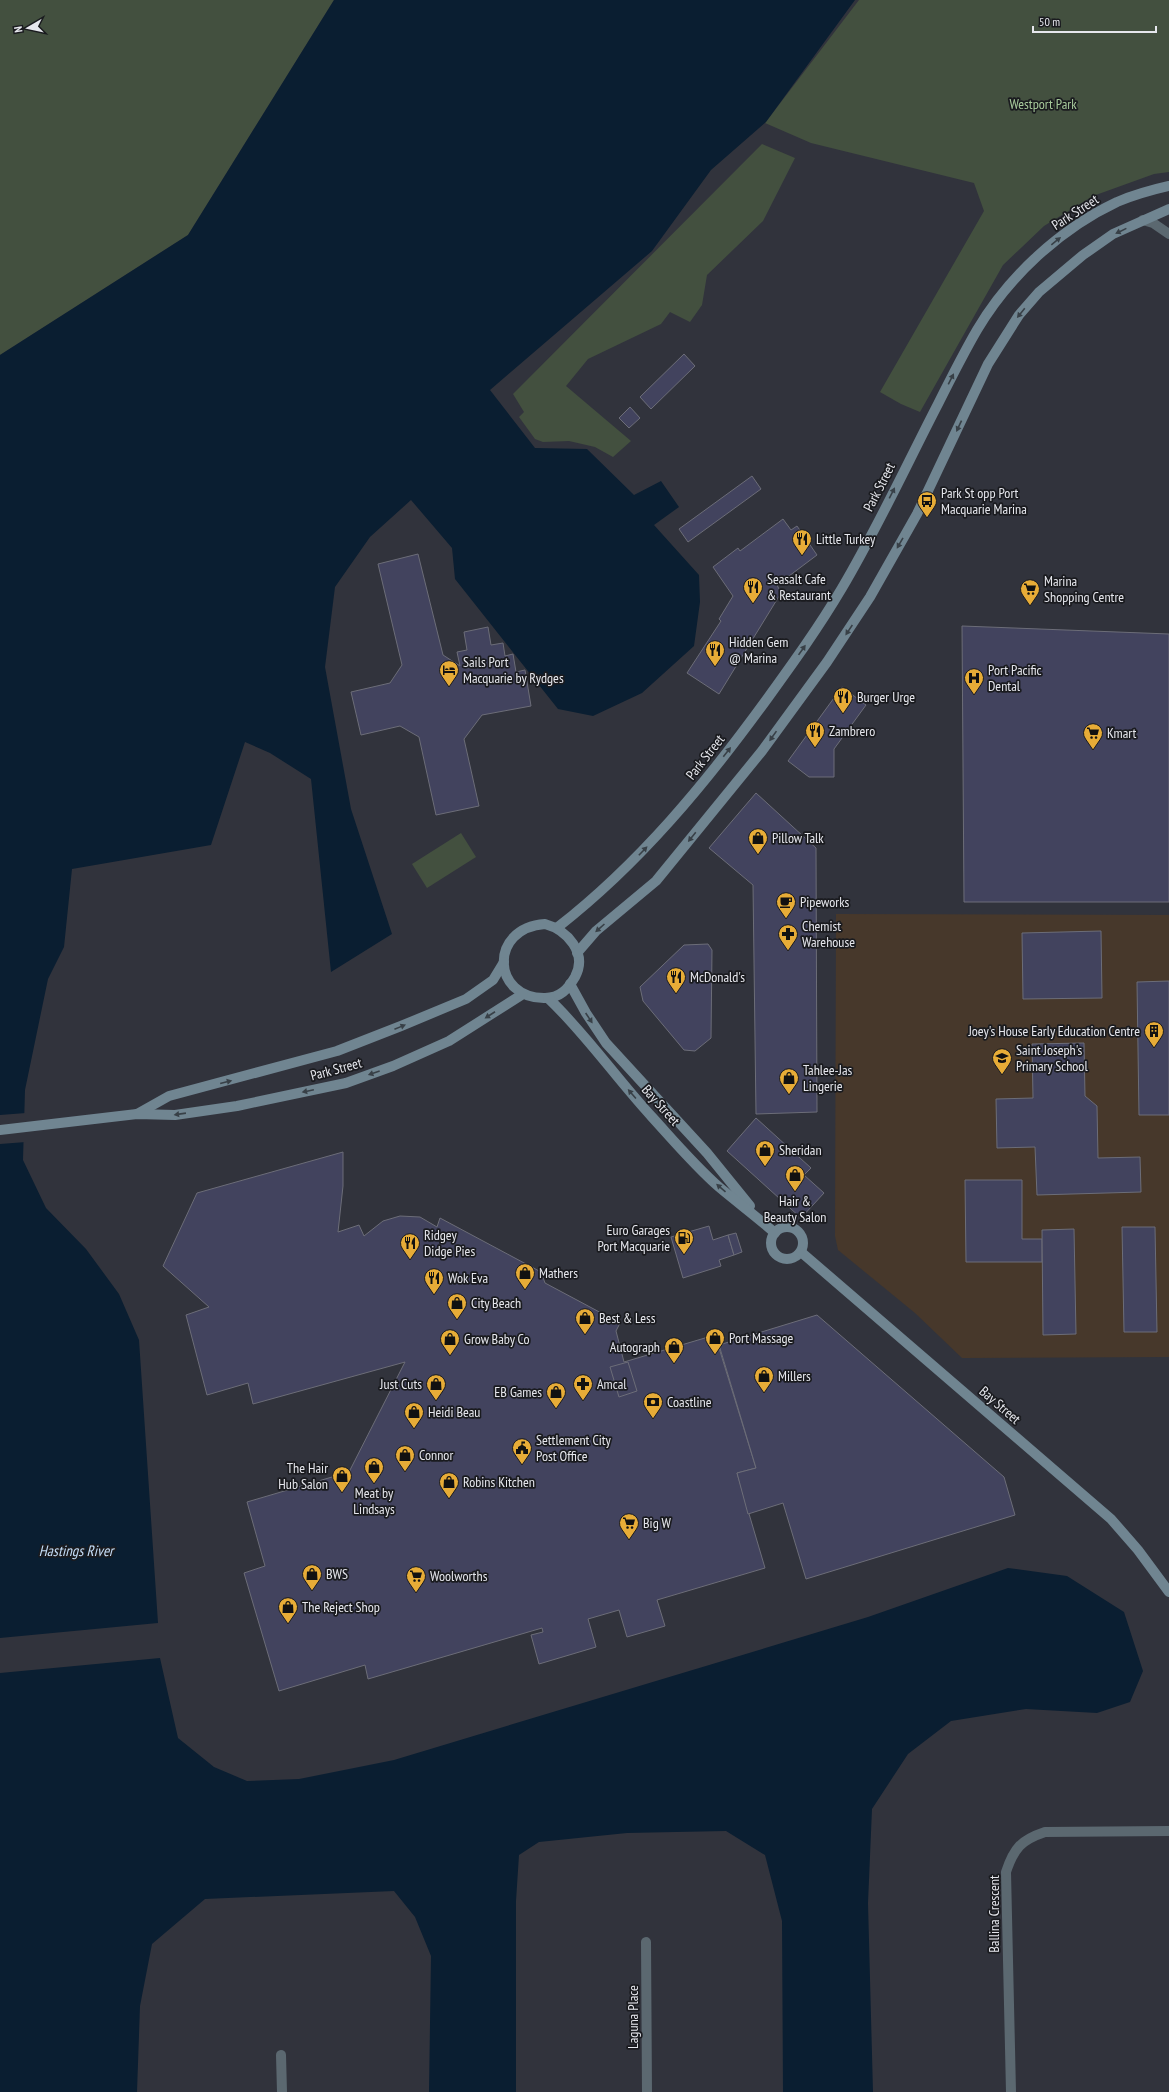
<svg xmlns="http://www.w3.org/2000/svg" width="1169" height="2092" viewBox="0 0 1169 2092" font-family="'PT Sans Narrow',sans-serif">
  <style>
    .education { fill: #47382b }
    .green { fill: #43503f }
    .water { fill: #0a1e31 }
    .pier { fill: #31333c }
    .building { fill: #42435e; stroke: #6c6d78 }
    .lines { fill: none; stroke-linecap: round; stroke-linejoin: round }
    .street { stroke: #5b6870; stroke-width: 10 }
    .secondary { stroke: #708591; stroke-width: 10 }
    .oneway { fill: #384047 }
    .labels { text-anchor: middle; stroke-width: 3.5; stroke-linejoin: round; paint-order: stroke }
    .park-label { font-size: 14px; fill: #a7ca9b; stroke: #1a1b1f }
    .street-label { font-size: 14px; fill: #e6e7ed; stroke: #1a1b1f }
    .poi-label { font-size: 14px; fill: #e6e7ed; stroke: #1a1b1f; text-anchor: start }
    .water-label { font-size: 15px; font-style: italic; fill: #c4ddf7; stroke: #1a1b1f }
  </style>
  <rect width="100%" height="100%" fill="#31333c"/>
  <path class="education" d="M 836,914 L 1169,915 L 1169,1357 L 962,1358 L 915,1313 L 838,1250 L 835,1236 Z"/>
  <g class="green">
    <path d="M 0,0 L 334,0 L 188,235 L 0,355 Z"/>
    <path d="M 859,0 L 1169,0 L 1169,172 L 1154,174 L 1093,196 L 1044,226 L 1003,265 L 920,412 L 901,404 L 880,392 L 984,211 L 974,183 L 811,143 L 765,123 Z"/>
    <path d="M 762,144 L 795,158 L 763,221 L 707,275 L 702,305 L 690,322 L 670,312 L 661,324 L 588,359 L 566,386 L 631,441 L 613,457 L 595,447 L 569,441 L 543,442 L 535,439 L 519,417 L 524,412 L 513,394 Z"/>
    <path d="M 461,833 L 476,857 L 427,888 L 412,864 Z"/>
  </g>
  <g class="water">
    <path d="M 334,0 L 855,0 L 766,122 L 711,170 L 652,251 L 490,390 L 535,448 L 587,449 L 634,495 L 661,481 L 679,507 L 654,525 L 699,575 L 700,602 L 694,646 L 642,693 L 593,716 L 558,709 L 455,579 L 452,548 L 411,500 L 370,537 L 335,587 L 325,667 L 351,809 L 392,934 L 331,972 L 311,779 L 270,753 L 245,742 L 211,845 L 72,869 L 64,947 L 48,979 L 25,1090 L 23,1160 L 46,1208 L 86,1249 L 119,1294 L 139,1340 L 158,1623 L 0,1638 L 0,355 L 188,235 Z"/>
    <path d="M 1008,1568 L 1067,1576 L 1124,1612 L 1143,1671 L 1130,1702 L 1097,1713 L 1026,1709 L 951,1721 L 908,1754 L 872,1809 L 868,1903 L 873,2092 L 783,2092 L 782,1921 L 765,1855 L 726,1831 L 627,1833 L 539,1842 L 519,1855 L 516,1901 L 516,2092 L 429,2092 L 431,1956 L 415,1917 L 394,1891 L 205,1899 L 152,1944 L 140,2006 L 137,2092 L 0,2092 L 0,1673 L 160,1658 L 178,1738 L 214,1767 L 247,1781 L 299,1779 L 394,1760 L 868,1617 Z"/>
  </g>
  <path class="pier" d="M 26,1113 L 26,1142 L 0,1144 L 0,1115 Z"/>
  <g class="building">
    <path d="M 684,354 L 695,366 L 651,409 L 640,397 Z"/>
    <path d="M 630,407 L 640,418 L 629,428 L 619,418 Z"/>
    <path d="M 752,476 L 761,489 L 688,542 L 679,529 Z"/>
    <path d="M 783,519 L 791,530 L 797,526 L 817,555 L 777,585 L 781,593 L 719,694 L 687,673 L 721,621 L 719,619 L 733,596 L 713,567 L 738,548 L 740,551 Z"/>
    <path d="M 418,554 L 443,655 L 460,666 L 457,652 L 467,650 L 464,632 L 488,627 L 491,645 L 503,643 L 505,656 L 513,654 L 516,672 L 525,670 L 531,706 L 482,715 L 464,739 L 479,806 L 436,815 L 419,737 L 400,726 L 361,735 L 351,692 L 390,683 L 402,665 L 378,564 Z"/>
    <path d="M 962,626 L 1169,634 L 1169,902 L 964,902 Z"/>
    <path d="M 842,687 L 866,705 L 834,749 L 834,777 L 809,777 L 788,761 Z"/>
    <path d="M 756,793 L 816,848 L 817,1112 L 756,1114 L 753,885 L 709,848 Z"/>
    <path d="M 1101,931 L 1102,998 L 1023,999 L 1022,933 Z"/>
    <path d="M 708,944 L 712,950 L 711,1038 L 695,1051 L 684,1050 L 643,1001 L 640,987 L 684,945 Z"/>
    <path d="M 1169,981 L 1169,1115 L 1139,1115 L 1137,982 Z"/>
    <path d="M 1084,1043 L 1085,1096 L 1097,1106 L 1098,1158 L 1140,1157 L 1141,1192 L 1037,1195 L 1035,1147 L 997,1148 L 996,1099 L 1033,1098 L 1032,1044 Z"/>
    <path d="M 756,1118 L 811,1168 L 804,1175 L 824,1193 L 801,1218 L 727,1151 Z"/>
    <path d="M 343,1152 L 343,1186 L 338,1232 L 359,1225 L 364,1236 L 383,1221 L 400,1216 L 420,1217 L 437,1227 L 440,1218 L 541,1272 L 545,1283 L 620,1323 L 616,1331 L 624,1362 L 715,1335 L 756,1468 L 737,1473 L 765,1568 L 657,1600 L 665,1626 L 627,1637 L 619,1610 L 588,1619 L 596,1647 L 539,1664 L 531,1635 L 543,1632 L 542,1628 L 368,1679 L 365,1665 L 279,1691 L 244,1573 L 265,1566 L 247,1502 L 349,1472 L 405,1362 L 253,1404 L 248,1383 L 207,1395 L 186,1315 L 209,1307 L 163,1266 L 197,1193 Z"/>
    <path d="M 965,1180 L 1022,1180 L 1022,1239 L 1042,1239 L 1042,1262 L 966,1262 Z"/>
    <path d="M 709,1226 L 713,1240 L 728,1235 L 734,1255 L 719,1260 L 721,1266 L 683,1278 L 671,1237 Z"/>
    <path d="M 1122,1227 L 1155,1227 L 1157,1332 L 1124,1332 Z"/>
    <path d="M 1074,1229 L 1076,1334 L 1043,1335 L 1042,1230 Z"/>
    <path d="M 736,1233 L 742,1252 L 734,1255 L 728,1235 Z"/>
    <path d="M 817,1315 L 1004,1477 L 1015,1515 L 806,1579 L 783,1503 L 748,1514 L 737,1473 L 756,1468 L 719,1345 Z"/>
    <path d="M 628,1362 L 637,1391 L 619,1397 L 610,1367 Z"/>
  </g>
  <g class="lines">
    <g class="street">
      <path d="M 1143,220 L 1153,223 L 1169,234"/>
      <path d="M 646,1942 L 647,2092"/>
      <path d="M 281,2055 L 282,2092"/>
      <path d="M 1011,2092 L 1006,1872 C 1014,1848 1021,1840 1045,1832 L 1169,1831"/>
    </g>
    <g class="secondary">
      <path d="M 545,924 C 567,930 588,953 575,977 C 568,989 560,998 545,998 C 492,999 488,928 545,924 Z"/>
      <path d="M 558,927 C 640,863 706,783 767,699 C 793,663 819,627 842,588 C 877,529 906,466 938,404 C 950,380 963,354 977,330 C 1009,276 1060,229 1117,202 C 1134,195 1151,190 1169,186"/>
      <path d="M 577,953 L 596,931 L 656,881 L 762,751 L 827,662 L 870,597 L 917,514 L 988,364 L 1019,315 L 1039,292 L 1083,255 L 1113,234 L 1169,209"/>
      <path d="M 570,984 L 586,1013 L 606,1043 L 707,1153 L 750,1206"/>
      <path d="M 548,998 C 586,1034 616,1078 652,1117 C 673,1140 695,1166 719,1187 C 738,1203 757,1217 775,1233"/>
      <path d="M 137,1114 L 169,1096 L 337,1051 L 401,1026 L 466,999 L 493,980 L 504,962"/>
      <path d="M 0,1130 L 137,1114 L 175,1115 L 237,1106 L 346,1083 L 393,1066 L 449,1041 L 523,994"/>
      <circle cx="787" cy="1243" r="16"/>
      <path d="M 801,1252 L 1111,1519 L 1138,1550 L 1169,1592"/>
    </g>
  </g>
  <defs><path id="oneway-solid" d="M-6-.8H1V-3.2L6.5 0L1 3.2V.8H-6Z"/></defs>
  <g class="oneway">
    <use href="#oneway-solid" transform="translate(1121 231) rotate(154)"/>
    <use href="#oneway-solid" transform="translate(1056 241) rotate(-39)"/>
    <use href="#oneway-solid" transform="translate(1021 313) rotate(129)"/>
    <use href="#oneway-solid" transform="translate(951 379) rotate(-63)"/>
    <use href="#oneway-solid" transform="translate(959 426) rotate(115)"/>
    <use href="#oneway-solid" transform="translate(892 493) rotate(-63)"/>
    <use href="#oneway-solid" transform="translate(900 543) rotate(120)"/>
    <use href="#oneway-solid" transform="translate(849 630) rotate(124)"/>
    <use href="#oneway-solid" transform="translate(802 650) rotate(-55)"/>
    <use href="#oneway-solid" transform="translate(773 736) rotate(125)"/>
    <use href="#oneway-solid" transform="translate(727 752) rotate(-52)"/>
    <use href="#oneway-solid" transform="translate(692 837) rotate(129)"/>
    <use href="#oneway-solid" transform="translate(643 851) rotate(-46)"/>
    <use href="#oneway-solid" transform="translate(600 928) rotate(138)"/>
    <use href="#oneway-solid" transform="translate(490 1015) rotate(147)"/>
    <use href="#oneway-solid" transform="translate(589 1018) rotate(56)"/>
    <use href="#oneway-solid" transform="translate(400 1027) rotate(-22)"/>
    <use href="#oneway-solid" transform="translate(374 1073) rotate(161)"/>
    <use href="#oneway-solid" transform="translate(226 1082) rotate(-14)"/>
    <use href="#oneway-solid" transform="translate(308 1091) rotate(168)"/>
    <use href="#oneway-solid" transform="translate(632 1094) rotate(-131)"/>
    <use href="#oneway-solid" transform="translate(180 1114) rotate(172)"/>
    <use href="#oneway-solid" transform="translate(721 1188) rotate(-139)"/>
  </g>
  <defs>
    <g id="bus-pin" transform="scale(1)"><path d="M0 17L-7.5 6A9.5 9.5 0 1 1 7.5 6Z" fill="#e7ac37" stroke="#1a1b1f"/><path d="M-5-6H5V4H4V6H2V4H-2V6H-4V4H-5ZM-3.5-4V0h7V-4ZM-3.5 1.2v1.5H-2V1.2ZM2 1.2v1.5H3.5V1.2Z" fill="#111"/></g>
    <g id="restaurant-pin" transform="scale(1)"><path d="M0 17L-7.5 6A9.5 9.5 0 1 1 7.5 6Z" fill="#e7ac37" stroke="#1a1b1f"/><path d="M-5-6h1v4h1v-4h1v4h1v-4h1v5L-1.5 .5V6h-2V.5L-5-1ZM5-6V6H3V1.5H1.5Q1.5-4 5-6Z" fill="#111"/></g>
    <g id="supermarket-pin" transform="scale(1)"><path d="M0 17L-7.5 6A9.5 9.5 0 1 1 7.5 6Z" fill="#e7ac37" stroke="#1a1b1f"/><path d="M-6-5.5h2.5l.6 2H6L4.5 2H-2.5L-4.4-4H-6ZM-1.5 3.2a1.3 1.3 0 1 0 .1 0ZM3 3.2a1.3 1.3 0 1 0 .1 0Z" fill="#111"/></g>
    <g id="hotel-pin" transform="scale(1)"><path d="M0 17L-7.5 6A9.5 9.5 0 1 1 7.5 6Z" fill="#e7ac37" stroke="#1a1b1f"/><path d="M-6-4.5h1.5V1H6V5H4.5V3h-9V5H-6ZM-4 0a1.8 1.8 0 1 1 3.6 0ZM.5 0V-2.5h3Q6-2.5 6 0Z" fill="#111"/></g>
    <g id="hospital-pin" transform="scale(1)"><path d="M0 17L-7.5 6A9.5 9.5 0 1 1 7.5 6Z" fill="#e7ac37" stroke="#1a1b1f"/><path d="M-5-5h3v3.5h4V-5h3V5h-3V1.5h-4V5h-3Z" fill="#111"/></g>
    <g id="shop-pin" transform="scale(1)"><path d="M0 17L-7.5 6A9.5 9.5 0 1 1 7.5 6Z" fill="#e7ac37" stroke="#1a1b1f"/><path d="M-5-2.5h2.3a2.7 3.5 0 0 1 5.4 0H5L5.5 6h-11ZM-1.5-2.5h3a1.5 2.3 0 0 0-3 0Z" fill="#111"/></g>
    <g id="cafe-pin" transform="scale(1)"><path d="M0 17L-7.5 6A9.5 9.5 0 1 1 7.5 6Z" fill="#e7ac37" stroke="#1a1b1f"/><path d="M-5.5-4.5H6V0H3Q3 3.5 0 3.5H-2.5Q-5.5 3.5-5.5 0ZM3-3.2v2h1.7v-2ZM-6 4.5H4V6H-6Z" fill="#111"/></g>
    <g id="pharmacy-pin" transform="scale(1)"><path d="M0 17L-7.5 6A9.5 9.5 0 1 1 7.5 6Z" fill="#e7ac37" stroke="#1a1b1f"/><path d="M-2-6h4v4h4v4h-4v4h-4v-4h-4v-4h4Z" fill="#111"/></g>
    <g id="building-pin" transform="scale(1)"><path d="M0 17L-7.5 6A9.5 9.5 0 1 1 7.5 6Z" fill="#e7ac37" stroke="#1a1b1f"/><path d="M-4-6H4V6H1V3H-1V6H-4ZM-2.5-4.3h1.7v1.8h-1.7ZM.8-4.3h1.7v1.8H.8ZM-2.5-1h1.7V.8h-1.7ZM.8-1h1.7V.8H.8Z" fill="#111"/></g>
    <g id="school-pin" transform="scale(1)"><path d="M0 17L-7.5 6A9.5 9.5 0 1 1 7.5 6Z" fill="#e7ac37" stroke="#1a1b1f"/><path d="M0-5L7-2L0 1L-7-2ZM-4 1L0 2.5L4 1V4Q0 6-4 4Z" fill="#111"/></g>
    <g id="fuel-pin" transform="scale(1)"><path d="M0 17L-7.5 6A9.5 9.5 0 1 1 7.5 6Z" fill="#e7ac37" stroke="#1a1b1f"/><path d="M-5.5-6h7V0h2V4h1.3V-2.5L3-4.5l.8-.8L6-3V5H2.5V1h-1V6h-7ZM-4.2-4.7v3.2H.2V-4.7Z" fill="#111"/></g>
    <g id="bank-pin" transform="scale(1)"><path d="M0 17L-7.5 6A9.5 9.5 0 1 1 7.5 6Z" fill="#e7ac37" stroke="#1a1b1f"/><path d="M-6-4H6V4H-6ZM0-2.3a2.3 2.3 0 1 0 0 4.6a2.3 2.3 0 1 0 0-4.6Z" fill="#111"/></g>
    <g id="civic-pin" transform="scale(1)"><path d="M0 17L-7.5 6A9.5 9.5 0 1 1 7.5 6Z" fill="#e7ac37" stroke="#1a1b1f"/><path d="M-.6-6.5H3V-4.5H.6V-3L4-1V1h2V6H-6V1h2V-1L-.6-3ZM-1.2 2.5V6h2.4V2.5Z" fill="#111"/></g>
  </defs>
  <g fill-rule="evenodd">
    <use href="#bus-pin" x="927" y="501"/>
    <use href="#restaurant-pin" x="802" y="539"/>
    <use href="#restaurant-pin" x="753" y="587"/>
    <use href="#supermarket-pin" x="1030" y="589"/>
    <use href="#restaurant-pin" x="715" y="650"/>
    <use href="#hotel-pin" x="449" y="670"/>
    <use href="#hospital-pin" x="974" y="678"/>
    <use href="#restaurant-pin" x="843" y="697"/>
    <use href="#restaurant-pin" x="815" y="731"/>
    <use href="#supermarket-pin" x="1093" y="733"/>
    <use href="#shop-pin" x="758" y="838"/>
    <use href="#cafe-pin" x="786" y="902"/>
    <use href="#pharmacy-pin" x="788" y="934"/>
    <use href="#restaurant-pin" x="676" y="977"/>
    <use href="#building-pin" x="1154" y="1031"/>
    <use href="#school-pin" x="1002" y="1058"/>
    <use href="#shop-pin" x="789" y="1078"/>
    <use href="#shop-pin" x="765" y="1150"/>
    <use href="#shop-pin" x="795" y="1175"/>
    <use href="#fuel-pin" x="684" y="1238"/>
    <use href="#restaurant-pin" x="410" y="1243"/>
    <use href="#shop-pin" x="525" y="1273"/>
    <use href="#restaurant-pin" x="434" y="1278"/>
    <use href="#shop-pin" x="457" y="1303"/>
    <use href="#shop-pin" x="585" y="1318"/>
    <use href="#shop-pin" x="715" y="1338"/>
    <use href="#shop-pin" x="450" y="1339"/>
    <use href="#shop-pin" x="674" y="1347"/>
    <use href="#shop-pin" x="764" y="1376"/>
    <use href="#shop-pin" x="436" y="1384"/>
    <use href="#pharmacy-pin" x="583" y="1384"/>
    <use href="#shop-pin" x="556" y="1392"/>
    <use href="#bank-pin" x="653" y="1402"/>
    <use href="#shop-pin" x="414" y="1412"/>
    <use href="#civic-pin" x="522" y="1448"/>
    <use href="#shop-pin" x="405" y="1455"/>
    <use href="#shop-pin" x="374" y="1467"/>
    <use href="#shop-pin" x="342" y="1476"/>
    <use href="#shop-pin" x="449" y="1482"/>
    <use href="#supermarket-pin" x="629" y="1523"/>
    <use href="#shop-pin" x="312" y="1574"/>
    <use href="#supermarket-pin" x="416" y="1576"/>
    <use href="#shop-pin" x="288" y="1607"/>
  </g>
  <g class="labels">
    <g class="park-label">
      <text x="1043" y="109">Westport Park</text>
    </g>
    <g class="street-label">
      <text transform="translate(1075 212) rotate(-33)" y="5">Park Street</text>
      <text transform="translate(879 487) rotate(-63)" y="5">Park Street</text>
      <text transform="translate(705 757) rotate(-52)" y="5">Park Street</text>
      <text transform="translate(336 1069) rotate(-15)" y="5">Park Street</text>
      <text transform="translate(661 1105) rotate(48)" y="5">Bay Street</text>
      <text transform="translate(1000 1405) rotate(41)" y="5">Bay Street</text>
      <text transform="translate(994 1914) rotate(-90)" y="5">Ballina Crescent</text>
      <text transform="translate(633 2017) rotate(-90)" y="5">Laguna Place</text>
    </g>
    <g class="poi-label">
      <text x="941" y="498">Park St opp Port<tspan x="941" dy="16">Macquarie Marina</tspan></text>
      <text x="816" y="544">Little Turkey</text>
      <text x="767" y="584">Seasalt Cafe<tspan x="767" dy="16">&amp; Restaurant</tspan></text>
      <text x="1044" y="586">Marina<tspan x="1044" dy="16">Shopping Centre</tspan></text>
      <text x="729" y="647">Hidden Gem<tspan x="729" dy="16">@ Marina</tspan></text>
      <text x="463" y="667">Sails Port<tspan x="463" dy="16">Macquarie by Rydges</tspan></text>
      <text x="988" y="675">Port Pacific<tspan x="988" dy="16">Dental</tspan></text>
      <text x="857" y="702">Burger Urge</text>
      <text x="829" y="736">Zambrero</text>
      <text x="1107" y="738">Kmart</text>
      <text x="772" y="843">Pillow Talk</text>
      <text x="800" y="907">Pipeworks</text>
      <text x="802" y="931">Chemist<tspan x="802" dy="16">Warehouse</tspan></text>
      <text x="690" y="982">McDonald's</text>
      <text x="1140" y="1036" text-anchor="end">Joey's House Early Education Centre</text>
      <text x="1016" y="1055">Saint Joseph's<tspan x="1016" dy="16">Primary School</tspan></text>
      <text x="803" y="1075">Tahlee-Jas<tspan x="803" dy="16">Lingerie</tspan></text>
      <text x="779" y="1155">Sheridan</text>
      <text x="795" y="1206" text-anchor="middle">Hair &amp;<tspan x="795" dy="16">Beauty Salon</tspan></text>
      <text x="670" y="1235" text-anchor="end">Euro Garages<tspan x="670" dy="16">Port Macquarie</tspan></text>
      <text x="424" y="1240">Ridgey<tspan x="424" dy="16">Didge Pies</tspan></text>
      <text x="539" y="1278">Mathers</text>
      <text x="448" y="1283">Wok Eva</text>
      <text x="471" y="1308">City Beach</text>
      <text x="599" y="1323">Best &amp; Less</text>
      <text x="729" y="1343">Port Massage</text>
      <text x="464" y="1344">Grow Baby Co</text>
      <text x="660" y="1352" text-anchor="end">Autograph</text>
      <text x="778" y="1381">Millers</text>
      <text x="422" y="1389" text-anchor="end">Just Cuts</text>
      <text x="597" y="1389">Amcal</text>
      <text x="542" y="1397" text-anchor="end">EB Games</text>
      <text x="667" y="1407">Coastline</text>
      <text x="428" y="1417">Heidi Beau</text>
      <text x="536" y="1445">Settlement City<tspan x="536" dy="16">Post Office</tspan></text>
      <text x="419" y="1460">Connor</text>
      <text x="328" y="1473" text-anchor="end">The Hair<tspan x="328" dy="16">Hub Salon</tspan></text>
      <text x="463" y="1487">Robins Kitchen</text>
      <text x="374" y="1498" text-anchor="middle">Meat by<tspan x="374" dy="16">Lindsays</tspan></text>
      <text x="643" y="1528">Big W</text>
      <text x="326" y="1579">BWS</text>
      <text x="430" y="1581">Woolworths</text>
      <text x="302" y="1612">The Reject Shop</text>
    </g>
    <g class="water-label">
      <text x="76" y="1556">Hastings River</text>
    </g>
  </g>
  <g transform="translate(28 28) rotate(261)" stroke="#1a1b1f" stroke-width="3" paint-order="stroke">
  <path d="M0-3L7 15L0 10L-7 15Z" fill="#e6e7ed"/>
  <text y="-6" font-size="11" font-weight="bold" text-anchor="middle" fill="#e6e7ed">N</text>
  </g>
  <path d="M1033 26v6h123v-6" fill="none" stroke="#e6e7ed" stroke-width="2"/>
  <text x="1039" y="26" font-size="12" fill="#e6e7ed" stroke="#1a1b1f" stroke-width="3" paint-order="stroke">50 m</text>
</svg>
